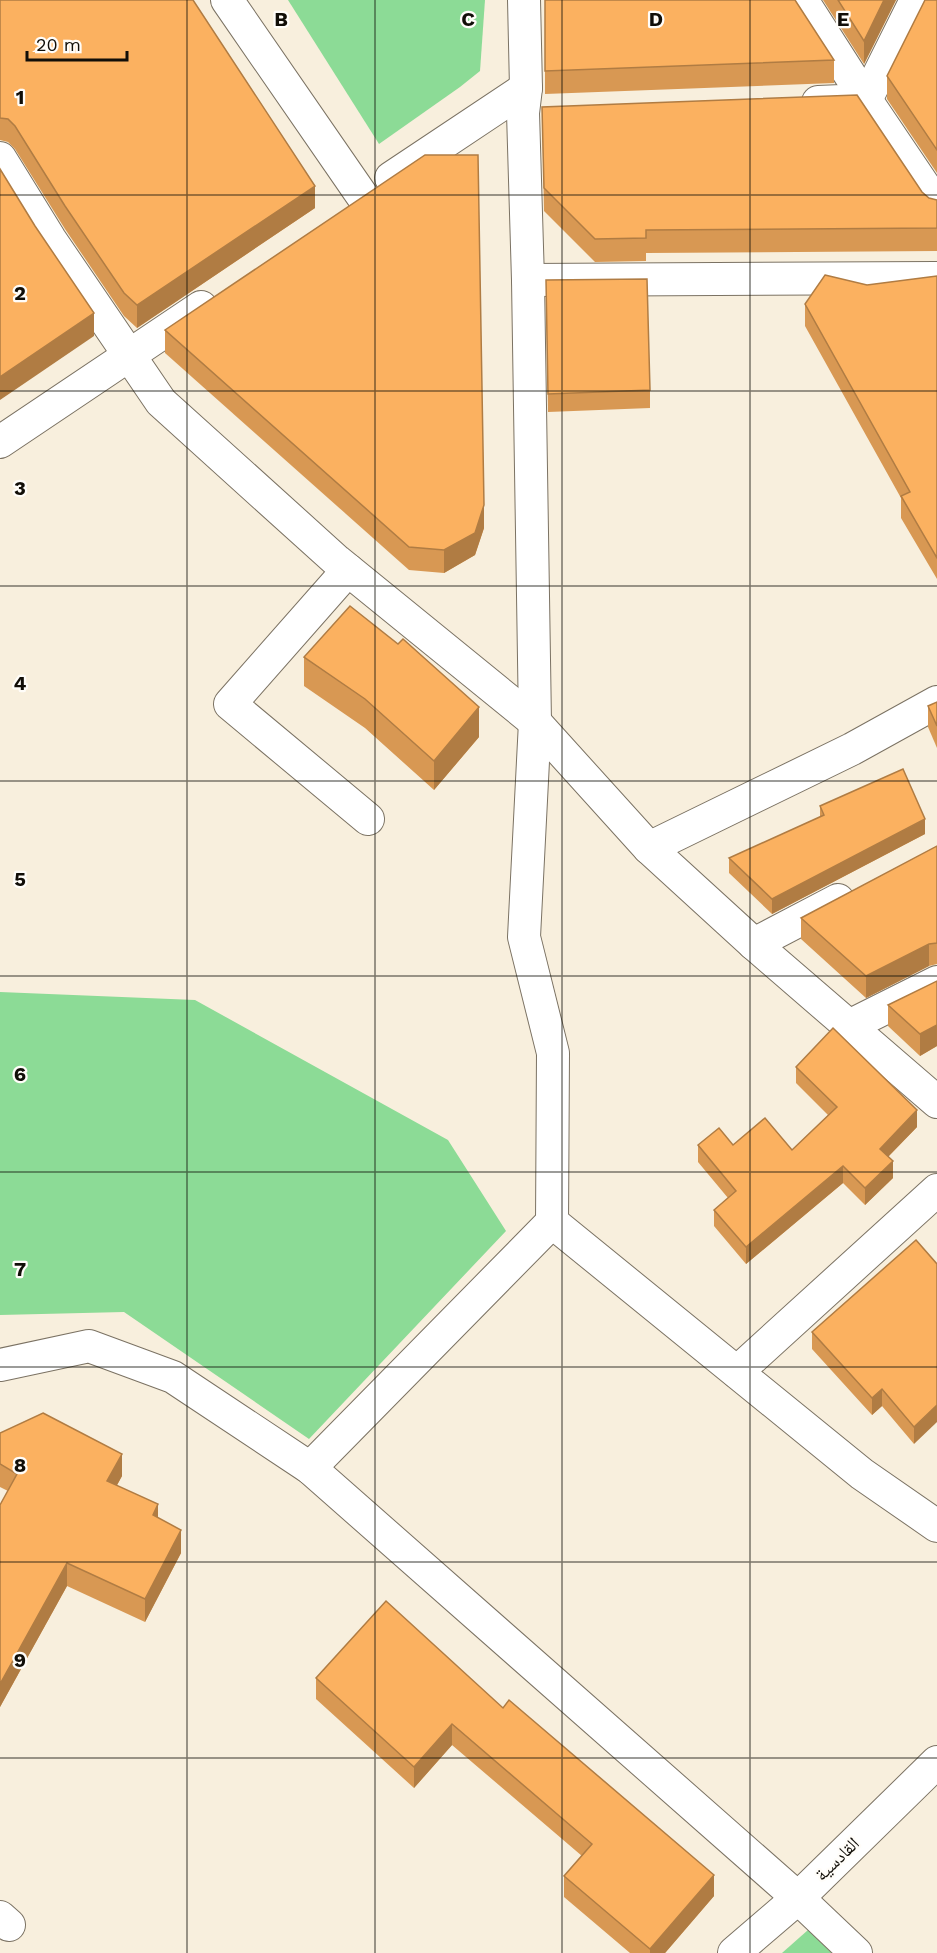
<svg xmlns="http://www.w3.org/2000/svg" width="937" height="1953" viewBox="0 0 937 1953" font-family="'Work Sans','Noto Naskh Arabic',sans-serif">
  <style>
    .green { fill: #8cdb96 }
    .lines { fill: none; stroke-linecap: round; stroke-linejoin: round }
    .minor-casing { stroke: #7b7263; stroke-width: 34 }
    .minor { stroke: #fff; stroke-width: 32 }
    .wall { fill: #d89853 }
    .shaded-wall { fill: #b07c43 }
    .building { fill: #fbb160; stroke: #b07c43; stroke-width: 1.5 }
    .grid { fill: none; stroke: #110e08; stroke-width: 1.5; stroke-opacity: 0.55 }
    .labels { text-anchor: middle; stroke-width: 4.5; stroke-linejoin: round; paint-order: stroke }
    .street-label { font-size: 18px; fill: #110e08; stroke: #fffdf9 }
    .grid-label { font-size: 20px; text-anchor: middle; font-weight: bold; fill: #110e08; stroke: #fffdf9; stroke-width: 4.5; stroke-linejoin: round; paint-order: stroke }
  </style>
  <rect width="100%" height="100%" fill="#f8efdd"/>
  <g class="green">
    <path d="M 288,0 L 485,0 L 480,71 L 460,87 L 379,144 Z"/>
    <path d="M 0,992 L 195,1000 L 448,1140 L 506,1231 L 309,1439 L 124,1312 L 0,1315 Z"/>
    <path d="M 808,1930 L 832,1953 L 782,1953 Z"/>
  </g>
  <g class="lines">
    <g class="minor-casing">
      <g id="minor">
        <path d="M 227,0 L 363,197"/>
        <path d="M 524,0 L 526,88 L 523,113 L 528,280 L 535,722 L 524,937 L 553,1053 L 552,1222"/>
        <path d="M 802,0 L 866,100 L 937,205"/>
        <path d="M 818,102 L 866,100 L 916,0"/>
        <path d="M 0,158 L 50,239 L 161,402 L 337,561 L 535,722 L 649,848 L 754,944 L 937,1102"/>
        <path d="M 391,178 L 526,88"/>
        <path d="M 528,280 L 937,278"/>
        <path d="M 0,442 L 201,307"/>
        <path d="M 348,570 L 230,704 L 368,819"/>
        <path d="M 649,848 L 852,749 L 937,702"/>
        <path d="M 754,944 L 838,900"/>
        <path d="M 849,1026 L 937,982"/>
        <path d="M 0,1365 L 89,1346 L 173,1377 L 310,1468 L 798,1898 L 856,1953"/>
        <path d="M 737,1372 L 937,1190"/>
        <path d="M 310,1468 L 552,1222 L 862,1474 L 937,1526"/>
        <path d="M 0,1917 L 9,1925"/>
        <path d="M 734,1953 L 798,1898 L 937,1762"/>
      </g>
    </g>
    <use href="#minor" class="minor"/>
  </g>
  <g class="wall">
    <path d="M 0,0 L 315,208 L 137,328 L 124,316 L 65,229 L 15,149 L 8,142 L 0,140 Z"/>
    <path d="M 545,0 L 834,60 L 834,83 L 545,94 Z"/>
    <path d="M 823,0 L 896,0 L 864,64 Z"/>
    <path d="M 937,0 L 937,173 L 887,99 L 887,76 Z"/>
    <path d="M 542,107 L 922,192 L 929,198 L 937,200 L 937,251 L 646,253 L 646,261 L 595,262 L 544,211 Z"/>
    <path d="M 937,276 L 937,579 L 901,518 L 901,498 L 805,326 L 805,304 L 867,285 Z"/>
    <path d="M 546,280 L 650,390 L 650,408 L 548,412 Z"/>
    <path d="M 165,330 L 484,528 L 475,555 L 444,573 L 409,570 L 165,353 Z"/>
    <path d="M 304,657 L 479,737 L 434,790 L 365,728 L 304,686 Z"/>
    <path d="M 937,702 L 937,748 L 928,727 L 928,706 Z"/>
    <path d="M 820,806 L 925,834 L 772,914 L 729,873 L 729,858 L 820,817 Z"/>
    <path d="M 937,846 L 937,964 L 929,966 L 866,998 L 801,939 L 801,918 Z"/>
    <path d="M 937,981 L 937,1046 L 920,1056 L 888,1026 L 888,1005 Z"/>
    <path d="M 796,1067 L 917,1127 L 888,1157 L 893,1178 L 865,1205 L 843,1183 L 746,1264 L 714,1226 L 714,1210 L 728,1198 L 698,1162 L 698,1145 L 733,1145 L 792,1150 L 828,1115 L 796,1083 Z"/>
    <path d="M 916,1240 L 914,1444 L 882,1406 L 872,1415 L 812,1349 L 812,1332 Z"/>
    <path d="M 0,1433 L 122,1476 L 117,1485 L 158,1518 L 181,1553 L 145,1622 L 67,1586 L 0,1707 L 0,1505 L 8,1491 L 0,1487 Z"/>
    <path d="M 316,1678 L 503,1708 L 714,1896 L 665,1953 L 630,1953 L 564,1897 L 564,1876 L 582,1856 L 452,1745 L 414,1788 L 316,1699 Z"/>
  </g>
  <g class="shaded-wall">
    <path d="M 884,0 L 896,0 L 864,64 L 864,41 Z"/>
    <path d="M 315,186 L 315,208 L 137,328 L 137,305 Z"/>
    <path d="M 94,313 L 94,336 L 0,400 L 0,377 Z"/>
    <path d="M 484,505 L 484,528 L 475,555 L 444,573 L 444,550 Z"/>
    <path d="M 479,707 L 479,737 L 434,790 L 434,761 Z"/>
    <path d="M 925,819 L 925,834 L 772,914 L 772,899 Z"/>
    <path d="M 929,944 L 929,966 L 866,998 L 866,976 Z"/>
    <path d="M 937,1025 L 937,1046 L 920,1056 L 920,1034 Z"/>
    <path d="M 917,1110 L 917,1127 L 880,1165 L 880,1149 Z"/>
    <path d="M 893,1161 L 893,1178 L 865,1205 L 865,1188 Z"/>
    <path d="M 843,1166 L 843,1183 L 746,1264 L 746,1247 Z"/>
    <path d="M 882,1389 L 882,1406 L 872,1415 L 872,1398 Z"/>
    <path d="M 937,1405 L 937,1422 L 914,1444 L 914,1427 Z"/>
    <path d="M 122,1454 L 122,1476 L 107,1503 L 107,1481 Z"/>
    <path d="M 158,1504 L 158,1527 L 153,1515 Z"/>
    <path d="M 181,1530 L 181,1553 L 145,1622 L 145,1599 Z"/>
    <path d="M 67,1563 L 67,1586 L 0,1707 L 0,1684 Z"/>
    <path d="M 452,1724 L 452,1745 L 414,1788 L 414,1767 Z"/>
    <path d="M 714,1875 L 714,1896 L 665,1953 L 650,1953 L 650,1949 Z"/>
  </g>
  <g class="building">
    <path d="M 0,0 L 193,0 L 315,186 L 137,305 L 124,293 L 65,206 L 15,126 L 8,119 L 0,118 Z"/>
    <path d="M 545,0 L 795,0 L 834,60 L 545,71 Z"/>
    <path d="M 838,0 L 884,0 L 864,41 Z"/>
    <path d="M 925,0 L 937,0 L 937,150 L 887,76 Z"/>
    <path d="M 857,95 L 922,192 L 929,198 L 937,200 L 937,228 L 646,230 L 646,238 L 595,239 L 544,188 L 542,107 Z"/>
    <path d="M 425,155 L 478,155 L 484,505 L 475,533 L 444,550 L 409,547 L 165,330 Z"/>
    <path d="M 0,169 L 35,226 L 94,313 L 0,377 Z"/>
    <path d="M 825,275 L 867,285 L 937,276 L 937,558 L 901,496 L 910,492 L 805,304 Z"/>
    <path d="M 647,279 L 650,390 L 548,394 L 546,280 Z"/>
    <path d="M 350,606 L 398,644 L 403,639 L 479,707 L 434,761 L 365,699 L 304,657 Z"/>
    <path d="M 937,702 L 937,726 L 928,706 Z"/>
    <path d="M 903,769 L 925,819 L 772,899 L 729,858 L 824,815 L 820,806 Z"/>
    <path d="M 937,846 L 937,943 L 929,944 L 866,976 L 801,918 Z"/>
    <path d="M 937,981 L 937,1025 L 920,1034 L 888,1005 Z"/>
    <path d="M 833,1028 L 917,1110 L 880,1149 L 893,1161 L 865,1188 L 843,1166 L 746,1247 L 714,1210 L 736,1191 L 698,1145 L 719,1128 L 733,1145 L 765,1118 L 792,1150 L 837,1107 L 796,1067 Z"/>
    <path d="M 916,1240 L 937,1264 L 937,1405 L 914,1427 L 882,1389 L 872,1398 L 812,1332 Z"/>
    <path d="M 43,1413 L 122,1454 L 107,1481 L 158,1504 L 153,1515 L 181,1530 L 145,1599 L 67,1563 L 0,1684 L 0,1505 L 17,1474 L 0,1464 L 0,1433 Z"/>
    <path d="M 386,1601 L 503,1708 L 509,1700 L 714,1875 L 650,1949 L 564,1876 L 592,1844 L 452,1724 L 414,1767 L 316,1678 Z"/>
  </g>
  <path class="grid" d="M 187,0 L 187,1953M 375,0 L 375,1953M 562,0 L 562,1953M 750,0 L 750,1953M 0,195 L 937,195M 0,391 L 937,391M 0,586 L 937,586M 0,781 L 937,781M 0,976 L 937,976M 0,1172 L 937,1172M 0,1367 L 937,1367M 0,1562 L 937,1562M 0,1758 L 937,1758"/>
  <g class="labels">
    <g class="street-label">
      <text transform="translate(837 1859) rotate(-44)" y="6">القادسية</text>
    </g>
  </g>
  <g class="grid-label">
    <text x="281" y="26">B</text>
    <text x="468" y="26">C</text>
    <text x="656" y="26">D</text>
    <text x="843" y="26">E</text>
    <text x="20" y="104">1</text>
    <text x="20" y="300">2</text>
    <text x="20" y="495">3</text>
    <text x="20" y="690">4</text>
    <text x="20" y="886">5</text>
    <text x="20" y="1081">6</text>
    <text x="20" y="1276">7</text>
    <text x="20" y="1472">8</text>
    <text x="20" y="1667">9</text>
  </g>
  <path d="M27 51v9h100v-9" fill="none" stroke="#110e08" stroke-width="3"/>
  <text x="36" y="51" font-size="18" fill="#110e08" stroke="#fffdf9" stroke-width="4.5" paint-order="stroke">20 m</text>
</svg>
